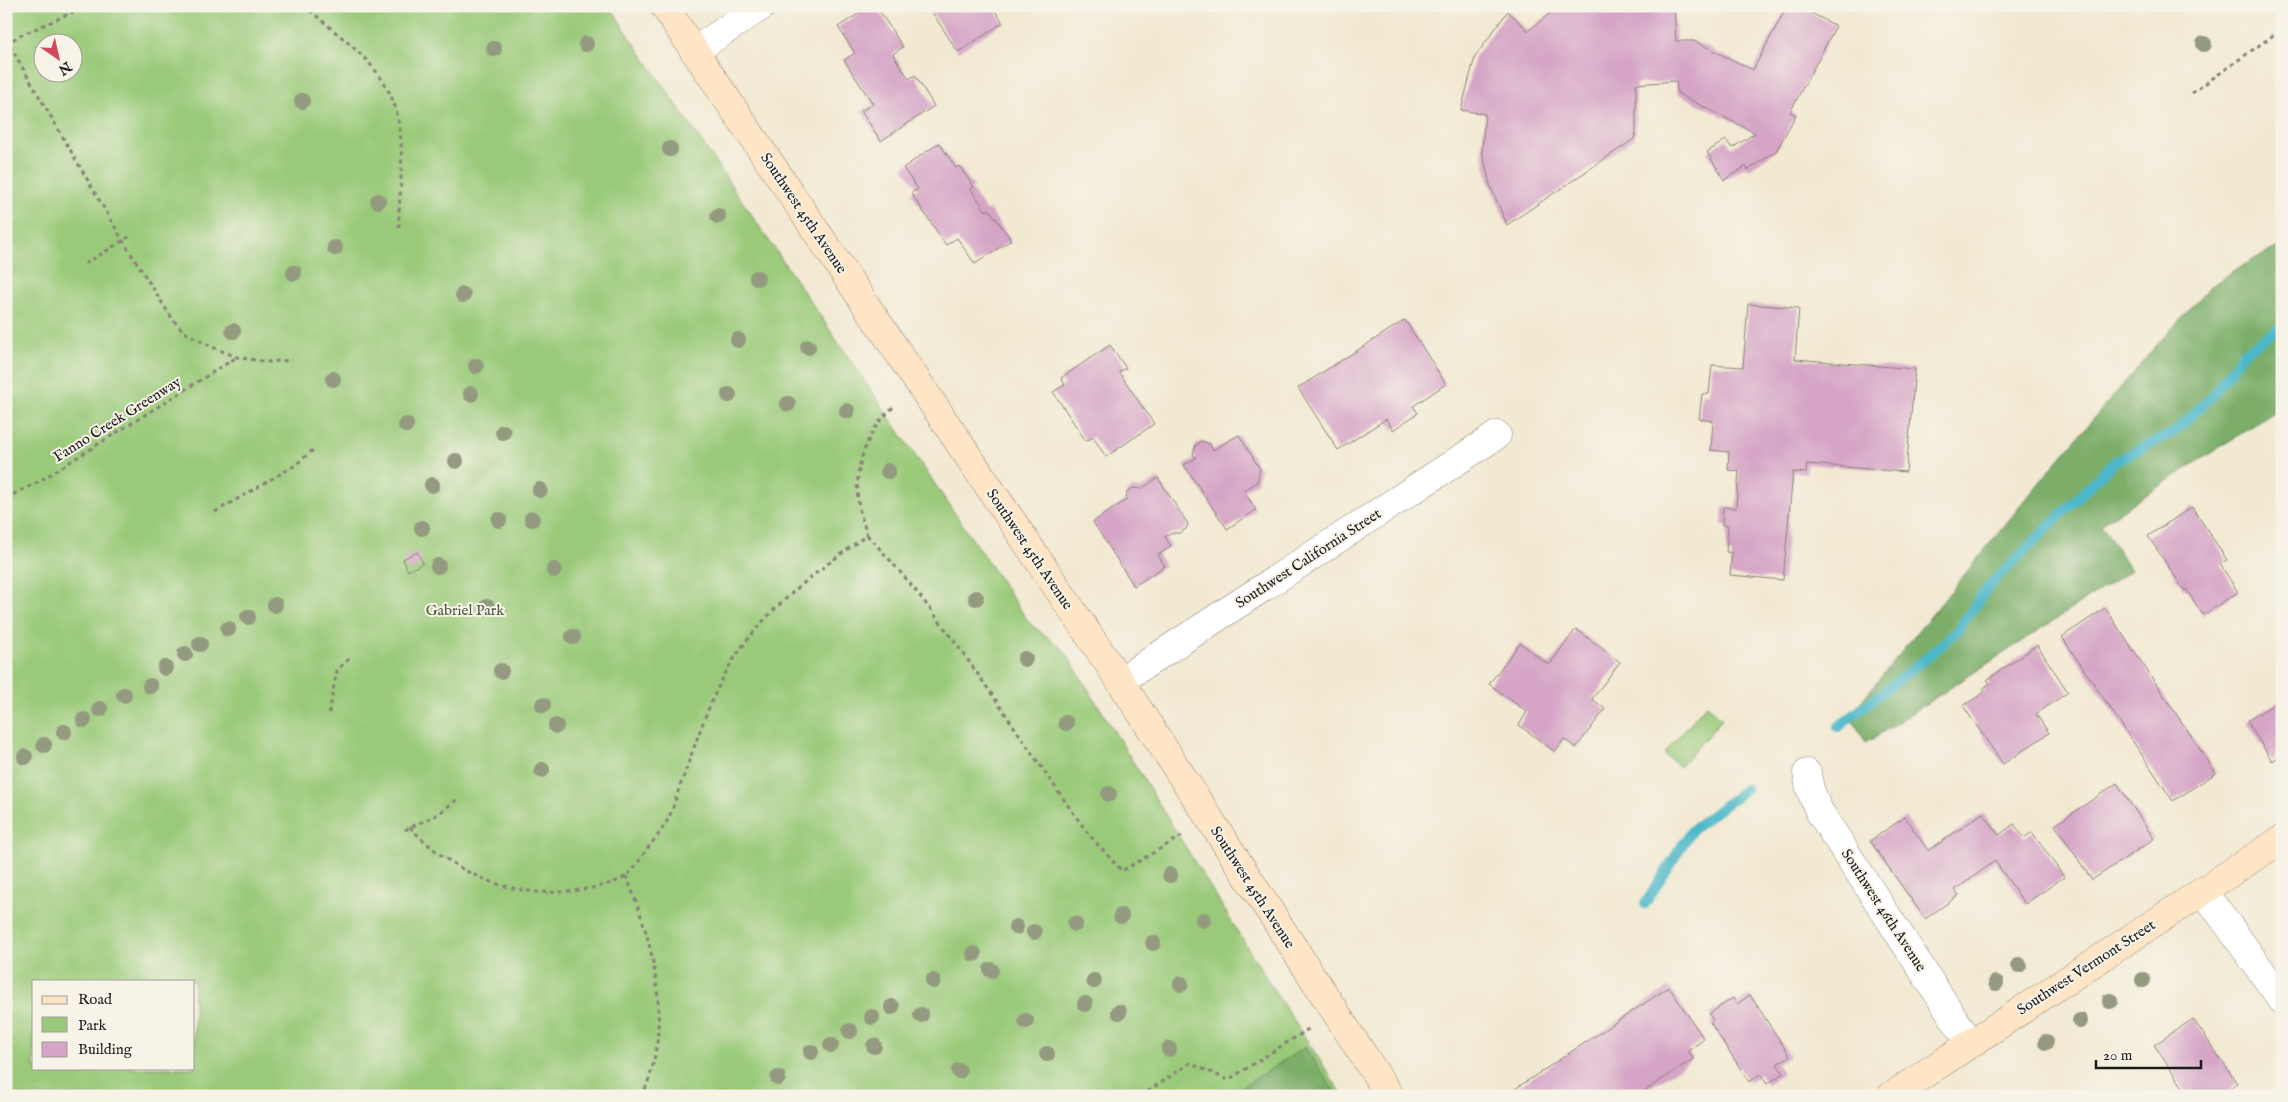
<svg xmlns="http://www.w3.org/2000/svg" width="2288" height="1102" viewBox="0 0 2288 1102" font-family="'IM FELL English',serif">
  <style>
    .green { fill: #9aca79; stroke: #5b734a; fill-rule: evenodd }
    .forest { fill: #7bae69; stroke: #4c6542 }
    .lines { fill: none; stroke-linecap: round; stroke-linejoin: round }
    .stream { stroke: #4cb7c9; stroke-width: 10 }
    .building { fill: #d5a4c6 }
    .street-casing { stroke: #878277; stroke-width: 29 }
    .secondary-casing { stroke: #878277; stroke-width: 29 }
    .path { stroke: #878277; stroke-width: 3; stroke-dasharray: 4 4; stroke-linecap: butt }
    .street { stroke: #fff; stroke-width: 28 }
    .secondary { stroke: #fee5c5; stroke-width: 28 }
    .tree { fill: #949a80 }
    .labels { text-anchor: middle; stroke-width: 4; stroke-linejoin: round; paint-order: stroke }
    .street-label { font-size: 15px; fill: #1c1c1c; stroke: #f7f3e8 }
    .park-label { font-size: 15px; fill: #48593d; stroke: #f7f3e8 }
  </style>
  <rect width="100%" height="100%" fill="#f7f3e8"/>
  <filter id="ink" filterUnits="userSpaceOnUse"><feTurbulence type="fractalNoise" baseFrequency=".02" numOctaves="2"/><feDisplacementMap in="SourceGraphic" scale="10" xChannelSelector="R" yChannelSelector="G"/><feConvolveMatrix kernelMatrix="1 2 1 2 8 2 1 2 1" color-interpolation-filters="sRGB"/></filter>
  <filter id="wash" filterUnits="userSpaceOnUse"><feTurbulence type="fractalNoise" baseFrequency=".0096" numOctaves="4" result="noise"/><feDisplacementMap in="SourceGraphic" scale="20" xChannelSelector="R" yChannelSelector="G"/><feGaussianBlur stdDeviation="1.12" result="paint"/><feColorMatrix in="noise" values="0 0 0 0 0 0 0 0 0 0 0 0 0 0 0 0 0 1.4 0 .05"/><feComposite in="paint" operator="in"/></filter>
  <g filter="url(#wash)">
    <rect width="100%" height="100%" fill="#f2e9d2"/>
    <g class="green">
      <path d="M 6,6 L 609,6 L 1030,624 L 1064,650 L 1268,981 L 1343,1096 L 6,1096 ZM 42,42 L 72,42 L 72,72 L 42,72 ZM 34,981 L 194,981 L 194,1068 L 34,1068 Z"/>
      <path d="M 1706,705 L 1722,719 L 1680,767 L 1664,754 Z"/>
    </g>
    <g class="forest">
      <path d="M 2282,245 L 2282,407 L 2101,524 L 2131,570 L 1866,743 L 1850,715 L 2049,471 L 2157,345 L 2210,287 L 2238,268 Z"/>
      <path d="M 1305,1047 L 1338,1096 L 1228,1096 Z"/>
    </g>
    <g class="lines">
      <g class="stream">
        <path d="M 1838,727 L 1929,656 L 1957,631 L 1988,587 L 2114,462 L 2176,431 L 2214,394 L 2244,352 L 2282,326"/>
        <path d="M 1645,904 L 1692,830 L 1746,789"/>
      </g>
    </g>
    <g id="blocks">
      <g class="building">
        <path d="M 870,6 L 876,6 L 903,47 L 893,54 L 909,79 L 915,75 L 934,106 L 881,141 L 861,111 L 873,104 L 844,60 L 855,53 L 838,27 Z"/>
        <path d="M 928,6 L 992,6 L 1003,23 L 958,52 Z"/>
        <path d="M 1559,6 L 1674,6 L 1676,41 L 1694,41 L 1753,70 L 1787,6 L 1798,6 L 1836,26 L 1790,112 L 1796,115 L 1776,151 L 1748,170 L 1746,166 L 1724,180 L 1707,152 L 1726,140 L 1732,148 L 1755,133 L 1677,93 L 1676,81 L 1636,84 L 1636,132 L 1634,139 L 1507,225 L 1490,185 L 1482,150 L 1485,114 L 1461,110 L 1475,57 L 1508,11 L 1528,31 Z"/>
        <path d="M 939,143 L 956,168 L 959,166 L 974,187 L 971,189 L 986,211 L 989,209 L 1011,240 L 975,264 L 957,238 L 946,245 L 911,193 L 918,189 L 903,168 Z"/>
        <path d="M 1748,304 L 1799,308 L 1795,359 L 1915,369 L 1906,472 L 1807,464 L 1806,473 L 1793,472 L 1783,580 L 1730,575 L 1732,553 L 1726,552 L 1728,526 L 1722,525 L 1723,507 L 1736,508 L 1739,471 L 1728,470 L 1729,452 L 1711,450 L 1713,421 L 1699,419 L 1702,394 L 1709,394 L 1712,365 L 1743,367 Z"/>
        <path d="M 1405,320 L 1446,384 L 1413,406 L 1418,413 L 1393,430 L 1386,419 L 1338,450 L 1298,388 Z"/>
        <path d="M 1110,345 L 1126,368 L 1119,372 L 1154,424 L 1106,457 L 1093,437 L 1086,441 L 1053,392 L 1065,385 L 1061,378 Z"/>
        <path d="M 1239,435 L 1260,469 L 1257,482 L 1244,491 L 1256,510 L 1227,529 L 1184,465 L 1196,458 L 1193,454 L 1196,445 L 1202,441 L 1210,444 L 1213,450 Z"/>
        <path d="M 1158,478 L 1188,524 L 1186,529 L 1179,533 L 1172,533 L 1165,537 L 1171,546 L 1158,555 L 1165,566 L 1134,586 L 1093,522 L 1126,500 L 1127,492 L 1133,488 L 1141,489 Z"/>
        <path d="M 2192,507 L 2227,560 L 2220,564 L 2238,592 L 2203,615 L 2186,589 L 2184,590 L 2148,536 Z"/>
        <path d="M 417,552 L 423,563 L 408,571 L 403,559 Z"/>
        <path d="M 2105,608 L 2216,773 L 2173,801 L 2062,637 Z"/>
        <path d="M 1576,629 L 1620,662 L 1592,699 L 1605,709 L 1576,748 L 1564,739 L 1555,752 L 1519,725 L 1527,712 L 1489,684 L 1520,643 L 1549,665 Z"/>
        <path d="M 2037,645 L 2068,692 L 2036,714 L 2049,733 L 2003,764 L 1963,706 L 1985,692 L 1983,689 L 1990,683 L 1987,680 Z"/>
        <path d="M 2282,699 L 2282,755 L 2272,761 L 2247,721 Z"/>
        <path d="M 2117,783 L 2154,839 L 2092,880 L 2055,825 Z"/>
        <path d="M 1983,813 L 1999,835 L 2014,824 L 2024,838 L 2032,832 L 2064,877 L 2025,904 L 1995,861 L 1955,890 L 1959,895 L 1925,919 L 1870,841 L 1905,817 L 1928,851 Z"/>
        <path d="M 1669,987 L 1704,1039 L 1688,1051 L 1693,1059 L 1637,1096 L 1511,1096 L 1509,1093 Z"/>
        <path d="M 1750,995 L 1790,1056 L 1777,1064 L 1783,1073 L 1767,1084 L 1760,1074 L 1749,1082 L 1710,1022 L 1713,1020 L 1709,1014 L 1733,998 L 1737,1004 Z"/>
        <path d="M 2193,1019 L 2237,1083 L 2231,1088 L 2237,1096 L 2189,1096 L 2154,1045 Z"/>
      </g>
    </g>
  </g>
  <g filter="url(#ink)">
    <use href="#blocks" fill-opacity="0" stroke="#878277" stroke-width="1"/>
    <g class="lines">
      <g class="street-casing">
        <g id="street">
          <path d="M 694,51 L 762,6"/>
          <path d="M 1120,681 L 1497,435"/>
          <path d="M 1807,773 L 1810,789 L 1819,811 L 1970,1043"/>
          <path d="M 2203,890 L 2282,1000"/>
        </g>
      </g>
      <g class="secondary-casing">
        <g id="secondary">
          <path d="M 664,6 L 1120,681 L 1390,1096"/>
          <path d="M 1891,1096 L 2282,839"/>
        </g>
      </g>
      <g class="path">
        <path d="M 303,6 C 316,14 327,25 339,35 C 391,78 404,106 401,175 C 401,193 398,210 399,228"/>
        <path d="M 6,39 L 123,241 L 173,320 L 184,332 L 212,347 L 237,357 L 267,362 L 292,360"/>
        <path d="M 6,44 L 19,36 L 87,6"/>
        <path d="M 2192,93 L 2282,29"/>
        <path d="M 85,264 L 132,235"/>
        <path d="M 6,498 L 38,482 L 237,357"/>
        <path d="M 215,512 L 294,466 L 313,450"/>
        <path d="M 867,535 C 950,622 1012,728 1082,825 C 1093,841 1109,856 1122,871 L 1182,836"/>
        <path d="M 329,713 L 337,670 L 349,659"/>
        <path d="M 410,827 C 446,865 486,887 538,892 C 558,894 611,888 626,876 C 635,869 641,857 647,849 C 654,840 662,831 667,821 C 673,810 676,797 680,786 C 697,741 710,694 737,654 C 771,604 819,570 867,535 C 864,524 859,512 858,501 C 854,464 868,428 896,405"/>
        <path d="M 405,830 L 438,814 L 459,798"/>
        <path d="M 626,876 C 654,941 674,1028 642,1096"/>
        <path d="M 1141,1096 L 1190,1063 L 1228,1080 L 1310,1028"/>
      </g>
      <use href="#street" class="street"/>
      <use href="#secondary" class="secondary"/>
    </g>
    <g class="tree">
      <circle cx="586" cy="44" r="8"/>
      <circle cx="2204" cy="44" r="8"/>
      <circle cx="494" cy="49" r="8"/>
      <circle cx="302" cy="101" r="8"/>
      <circle cx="670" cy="149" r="8"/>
      <circle cx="378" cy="201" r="8"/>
      <circle cx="718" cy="216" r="8"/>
      <circle cx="335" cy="248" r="8"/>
      <circle cx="294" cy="273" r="8"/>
      <circle cx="757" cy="278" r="8"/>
      <circle cx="463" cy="295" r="8"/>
      <circle cx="233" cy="331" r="8"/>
      <circle cx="738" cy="340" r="8"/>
      <circle cx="808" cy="347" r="8"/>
      <circle cx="476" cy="366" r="8"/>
      <circle cx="333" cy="379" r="8"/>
      <circle cx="471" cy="394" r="8"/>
      <circle cx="729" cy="395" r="8"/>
      <circle cx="788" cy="404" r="8"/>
      <circle cx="847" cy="411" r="8"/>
      <circle cx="406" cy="425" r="8"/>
      <circle cx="503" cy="432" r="8"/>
      <circle cx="456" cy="461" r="8"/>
      <circle cx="888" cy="471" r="8"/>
      <circle cx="432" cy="485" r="8"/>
      <circle cx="540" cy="490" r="8"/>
      <circle cx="532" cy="519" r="8"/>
      <circle cx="499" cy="520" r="8"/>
      <circle cx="422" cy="528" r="8"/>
      <circle cx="438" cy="566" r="8"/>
      <circle cx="554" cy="570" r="8"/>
      <circle cx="976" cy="598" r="8"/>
      <circle cx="275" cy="605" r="8"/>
      <circle cx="487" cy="607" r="8"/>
      <circle cx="248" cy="617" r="8"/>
      <circle cx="228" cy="629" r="8"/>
      <circle cx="573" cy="637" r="8"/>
      <circle cx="200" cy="644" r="8"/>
      <circle cx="185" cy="654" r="8"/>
      <circle cx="1025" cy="659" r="8"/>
      <circle cx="165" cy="668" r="8"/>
      <circle cx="501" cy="671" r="8"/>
      <circle cx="150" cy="686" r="8"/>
      <circle cx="124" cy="695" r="8"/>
      <circle cx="543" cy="705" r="8"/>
      <circle cx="100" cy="709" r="8"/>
      <circle cx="84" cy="720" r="8"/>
      <circle cx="1066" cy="723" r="8"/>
      <circle cx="556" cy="726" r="8"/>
      <circle cx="64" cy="732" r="8"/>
      <circle cx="44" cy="745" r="8"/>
      <circle cx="25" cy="757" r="8"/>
      <circle cx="542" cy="770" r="8"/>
      <circle cx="1109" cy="794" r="8"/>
      <circle cx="1170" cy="875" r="8"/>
      <circle cx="1121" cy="916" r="8"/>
      <circle cx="1203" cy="920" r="8"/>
      <circle cx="1075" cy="924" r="8"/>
      <circle cx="1016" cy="927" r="8"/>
      <circle cx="1034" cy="932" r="8"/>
      <circle cx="1153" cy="943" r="8"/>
      <circle cx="974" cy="954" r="8"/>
      <circle cx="2019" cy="965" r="8"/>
      <circle cx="991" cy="970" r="8"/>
      <circle cx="2143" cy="980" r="8"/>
      <circle cx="933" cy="981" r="8"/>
      <circle cx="1094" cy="981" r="8"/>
      <circle cx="1996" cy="983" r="8"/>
      <circle cx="1181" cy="984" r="8"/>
      <circle cx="2110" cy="1001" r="8"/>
      <circle cx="1085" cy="1004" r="8"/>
      <circle cx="892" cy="1007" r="8"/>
      <circle cx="1119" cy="1012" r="8"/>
      <circle cx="921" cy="1015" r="8"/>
      <circle cx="872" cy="1017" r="8"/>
      <circle cx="1026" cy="1021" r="8"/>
      <circle cx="2080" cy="1021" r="8"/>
      <circle cx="850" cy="1031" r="8"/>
      <circle cx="2046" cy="1042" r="8"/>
      <circle cx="831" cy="1045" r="8"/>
      <circle cx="874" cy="1046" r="8"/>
      <circle cx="1169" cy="1049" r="8"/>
      <circle cx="811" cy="1052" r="8"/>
      <circle cx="1047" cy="1054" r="8"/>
      <circle cx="959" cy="1071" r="8"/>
      <circle cx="778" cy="1078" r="8"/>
    </g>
  </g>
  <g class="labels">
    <g class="street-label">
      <text transform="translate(804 213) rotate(56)" y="5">Southwest 45th Avenue</text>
      <text transform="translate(117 419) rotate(-32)" y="5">Fanno Creek Greenway</text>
      <text transform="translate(1030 549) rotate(56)" y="5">Southwest 45th Avenue</text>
      <text transform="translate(1308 558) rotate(-33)" y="5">Southwest California Street</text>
      <text transform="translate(1253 887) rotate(57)" y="5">Southwest 45th Avenue</text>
      <text transform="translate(1884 910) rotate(57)" y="5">Southwest 46th Avenue</text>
      <text transform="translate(2086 967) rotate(-33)" y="5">Southwest Vermont Street</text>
    </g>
    <g class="park-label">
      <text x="465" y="615">Gabriel Park</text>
    </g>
  </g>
  <rect width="2288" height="1102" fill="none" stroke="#f7f3e8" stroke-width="25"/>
  <rect x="32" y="980" width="162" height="90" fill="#f7f3e8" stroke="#9f9d96"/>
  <rect x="42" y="996" width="25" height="8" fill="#fee5c5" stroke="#9f9d96"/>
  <text x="78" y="1004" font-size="15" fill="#1c1c1c">Road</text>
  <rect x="42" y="1017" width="25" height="15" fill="#9aca79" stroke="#9f9d96"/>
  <text x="78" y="1030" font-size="15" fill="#1c1c1c">Park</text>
  <rect x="42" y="1042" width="25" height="15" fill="#d5a4c6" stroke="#9f9d96"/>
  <text x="78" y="1054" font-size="15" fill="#1c1c1c">Building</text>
  <g transform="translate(58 58) rotate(146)"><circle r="24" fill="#f7f3e8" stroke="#9f9d96"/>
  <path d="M0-4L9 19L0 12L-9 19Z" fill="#d1495b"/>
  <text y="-8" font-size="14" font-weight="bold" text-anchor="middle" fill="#1c1c1c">N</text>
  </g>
  <path d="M2096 1060v8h105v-8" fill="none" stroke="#1c1c1c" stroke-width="2.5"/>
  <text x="2103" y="1060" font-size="15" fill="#1c1c1c" stroke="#f7f3e8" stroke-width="4" paint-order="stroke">20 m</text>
</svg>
